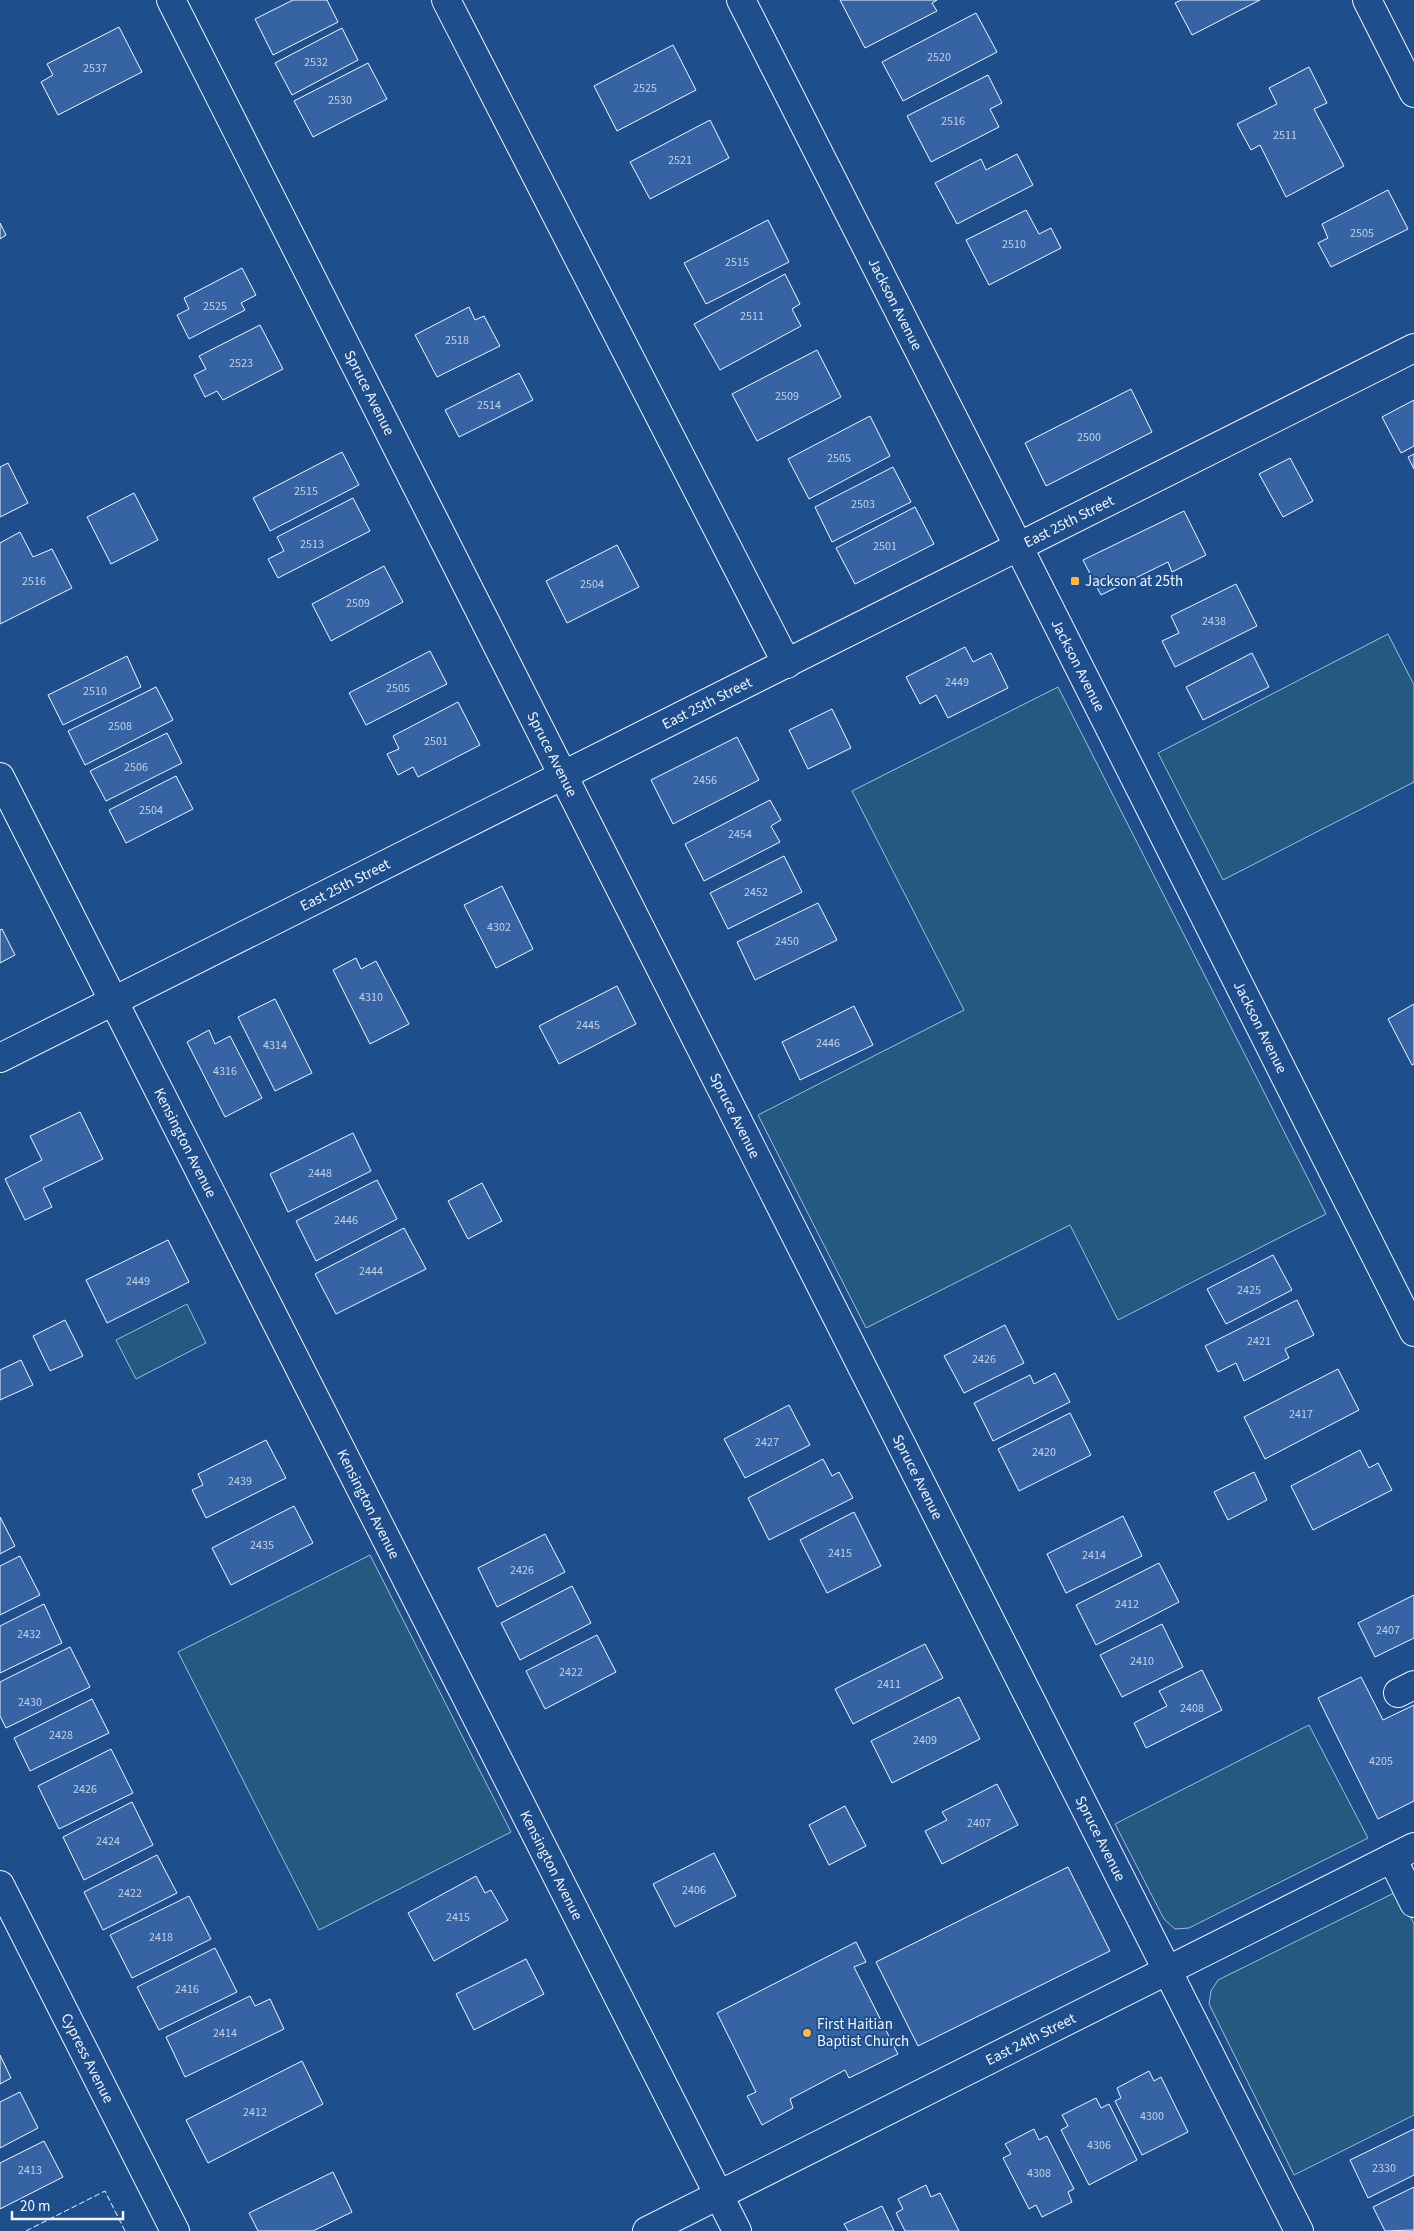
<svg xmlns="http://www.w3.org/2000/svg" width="1414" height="2231" viewBox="0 0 1414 2231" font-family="'Source Sans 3',sans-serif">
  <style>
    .green { fill: #245a82; stroke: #a8bbd7 }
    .building { fill: #3563a3; stroke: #f2f6ff }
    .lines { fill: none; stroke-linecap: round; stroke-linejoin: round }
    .minor-casing { stroke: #f2f6ff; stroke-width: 30 }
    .minor { stroke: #1f4e8c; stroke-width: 28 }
    .fence { stroke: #f2f6ff; stroke-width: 1; stroke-dasharray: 6 2.5; stroke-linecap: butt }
    .poi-dot { fill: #ffb74d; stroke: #1f4e8c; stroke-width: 2 }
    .labels { text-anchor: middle; stroke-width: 4; stroke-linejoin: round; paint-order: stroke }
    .number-label { font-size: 12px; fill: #c3d1e8 }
    .street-label { font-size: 15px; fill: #f2f6ff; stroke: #1f4e8c }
    .poi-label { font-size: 15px; fill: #f2f6ff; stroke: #1f4e8c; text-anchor: start }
  </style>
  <rect width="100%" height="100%" fill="#1f4e8c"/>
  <g class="green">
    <path d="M 1388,634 L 1414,685 L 1414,782 L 1223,880 L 1158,753 Z"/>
    <path d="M 1058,687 L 1326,1214 L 1118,1320 L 1070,1225 L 866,1328 L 758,1115 L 964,1010 L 852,791 Z"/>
    <path d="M 187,1304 L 206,1343 L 136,1379 L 116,1340 Z"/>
    <path d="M 370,1555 L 511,1832 L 319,1930 L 178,1652 Z"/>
    <path d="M 1309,1725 L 1368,1838 L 1189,1928 L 1175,1929 L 1164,1919 L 1115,1824 Z"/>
    <path d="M 1398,1891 L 1414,1924 L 1414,2115 L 1294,2175 L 1209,2004 L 1211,1991 L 1218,1980 Z"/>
  </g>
  <g class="building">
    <path d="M 293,0 L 327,0 L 338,22 L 273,55 L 255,19 Z"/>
    <path d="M 840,0 L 937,0 L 932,3 L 937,11 L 865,48 Z"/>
    <path d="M 1181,0 L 1260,0 L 1192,35 L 1175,3 Z"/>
    <path d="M 976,13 L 997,52 L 903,101 L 882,62 Z"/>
    <path d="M 119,27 L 142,72 L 58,115 L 41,82 L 53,75 L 47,64 Z"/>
    <path d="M 342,28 L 358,60 L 292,95 L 275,63 Z"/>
    <path d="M 673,45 L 696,90 L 617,131 L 594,86 Z"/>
    <path d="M 368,63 L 387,99 L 313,137 L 294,101 Z"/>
    <path d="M 1309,67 L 1327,103 L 1314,109 L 1344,166 L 1286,197 L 1260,145 L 1251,150 L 1237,124 L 1277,104 L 1269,88 Z"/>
    <path d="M 988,75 L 1002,103 L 990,109 L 999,127 L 931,162 L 907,116 Z"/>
    <path d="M 710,120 L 729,158 L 650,199 L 630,162 Z"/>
    <path d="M 1017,154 L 1033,185 L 957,224 L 935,183 L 981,159 L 986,170 Z"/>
    <path d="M 1388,190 L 1408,229 L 1331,267 L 1318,243 L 1328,238 L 1322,224 Z"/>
    <path d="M 1026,210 L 1039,234 L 1051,228 L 1061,248 L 989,285 L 966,240 Z"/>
    <path d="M 768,220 L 789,262 L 706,304 L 684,263 Z"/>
    <path d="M 0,223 L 6,235 L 0,239 Z"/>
    <path d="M 242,268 L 256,295 L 241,303 L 245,310 L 189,339 L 177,315 L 189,309 L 184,298 Z"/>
    <path d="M 785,274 L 800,304 L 792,309 L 801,326 L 720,370 L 694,324 Z"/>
    <path d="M 469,307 L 475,320 L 484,316 L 500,346 L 437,377 L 415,335 Z"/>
    <path d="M 260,325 L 283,369 L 223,400 L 217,391 L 205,397 L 194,375 L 206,369 L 199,356 Z"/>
    <path d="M 817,350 L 841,397 L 757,441 L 732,394 Z"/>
    <path d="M 519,373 L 533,400 L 459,437 L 445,410 Z"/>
    <path d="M 1131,389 L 1152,432 L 1046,486 L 1025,443 Z"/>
    <path d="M 1414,400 L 1414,446 L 1401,453 L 1382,417 Z"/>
    <path d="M 870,416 L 890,456 L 809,499 L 788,459 Z"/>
    <path d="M 342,452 L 359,485 L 270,531 L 253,498 Z"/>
    <path d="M 1414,454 L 1414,469 L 1408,457 Z"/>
    <path d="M 1290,458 L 1313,501 L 1283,517 L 1259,474 Z"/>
    <path d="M 8,463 L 28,503 L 0,517 L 0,467 Z"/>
    <path d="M 893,467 L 911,502 L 832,542 L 815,507 Z"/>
    <path d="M 134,493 L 158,540 L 111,564 L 87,517 Z"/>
    <path d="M 353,498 L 370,531 L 278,578 L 268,559 L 284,551 L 277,537 Z"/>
    <path d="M 915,507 L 934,544 L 855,584 L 836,548 Z"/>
    <path d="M 1184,511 L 1206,555 L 1172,572 L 1168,562 L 1101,595 L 1083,560 Z"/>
    <path d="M 20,532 L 33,557 L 52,549 L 72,588 L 0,624 L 0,543 Z"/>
    <path d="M 617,545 L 639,587 L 567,623 L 546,581 Z"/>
    <path d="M 384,566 L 403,602 L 331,641 L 312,604 Z"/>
    <path d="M 1236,584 L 1257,626 L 1175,667 L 1162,641 L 1179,633 L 1171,616 Z"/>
    <path d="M 965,647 L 973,662 L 991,653 L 1008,688 L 948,718 L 936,695 L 920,704 L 906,677 Z"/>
    <path d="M 430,651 L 447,684 L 366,725 L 349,693 Z"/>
    <path d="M 1252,653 L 1269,687 L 1203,720 L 1186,687 Z"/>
    <path d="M 127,656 L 141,687 L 63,725 L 48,695 Z"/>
    <path d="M 156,687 L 173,720 L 85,765 L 68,731 Z"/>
    <path d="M 458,702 L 480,745 L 418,777 L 413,767 L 398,775 L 387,754 L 399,749 L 393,736 Z"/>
    <path d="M 832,709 L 851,748 L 808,769 L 789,730 Z"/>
    <path d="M 167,733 L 182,763 L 106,801 L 90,771 Z"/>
    <path d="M 737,737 L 759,780 L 673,824 L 651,780 Z"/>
    <path d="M 176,776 L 193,809 L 126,843 L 109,810 Z"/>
    <path d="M 770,800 L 781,820 L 771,826 L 780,842 L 704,881 L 685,844 Z"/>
    <path d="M 784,856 L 802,892 L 728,929 L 710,893 Z"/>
    <path d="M 502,886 L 533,949 L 496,968 L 464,905 Z"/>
    <path d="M 818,903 L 837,940 L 755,980 L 737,942 Z"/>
    <path d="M 2,929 L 15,955 L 0,963 L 0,930 Z"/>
    <path d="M 356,958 L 361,969 L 376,961 L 409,1024 L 370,1044 L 333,970 Z"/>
    <path d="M 617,986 L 636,1024 L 559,1064 L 539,1026 Z"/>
    <path d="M 275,999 L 312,1073 L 275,1091 L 238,1017 Z"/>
    <path d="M 1414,1004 L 1414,1064 L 1412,1065 L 1388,1019 Z"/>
    <path d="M 854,1006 L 873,1045 L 800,1080 L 782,1042 Z"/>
    <path d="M 209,1030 L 215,1044 L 230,1036 L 262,1098 L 225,1117 L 187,1042 Z"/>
    <path d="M 80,1112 L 103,1159 L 43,1188 L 52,1207 L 25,1220 L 5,1179 L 42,1160 L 30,1136 Z"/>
    <path d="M 353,1133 L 371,1171 L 288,1212 L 270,1174 Z"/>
    <path d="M 377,1180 L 397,1219 L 316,1261 L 296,1221 Z"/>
    <path d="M 482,1183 L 502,1221 L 468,1239 L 448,1201 Z"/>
    <path d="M 404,1228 L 426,1269 L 336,1314 L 315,1274 Z"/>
    <path d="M 168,1240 L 189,1282 L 107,1323 L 86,1280 Z"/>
    <path d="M 1273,1255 L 1292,1290 L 1226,1324 L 1207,1289 Z"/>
    <path d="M 1297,1300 L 1314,1335 L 1285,1349 L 1289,1358 L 1244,1381 L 1236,1363 L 1218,1372 L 1205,1346 Z"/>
    <path d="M 65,1320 L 83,1356 L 50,1371 L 33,1336 Z"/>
    <path d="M 1005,1325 L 1024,1363 L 964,1393 L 944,1356 Z"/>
    <path d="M 21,1360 L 33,1385 L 0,1400 L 0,1370 Z"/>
    <path d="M 1338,1369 L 1359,1410 L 1265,1459 L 1244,1417 Z"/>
    <path d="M 1055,1373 L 1070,1402 L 993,1441 L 974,1403 L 1030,1375 L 1034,1384 Z"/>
    <path d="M 789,1405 L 810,1445 L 745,1478 L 724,1439 Z"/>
    <path d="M 1070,1413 L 1091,1455 L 1019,1491 L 998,1449 Z"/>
    <path d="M 266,1440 L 286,1478 L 206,1518 L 192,1490 L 203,1485 L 198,1474 Z"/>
    <path d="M 1360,1450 L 1369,1468 L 1378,1463 L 1392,1490 L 1313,1530 L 1291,1486 Z"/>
    <path d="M 823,1459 L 832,1476 L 839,1472 L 853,1498 L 769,1540 L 748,1498 Z"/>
    <path d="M 1254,1472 L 1267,1500 L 1228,1520 L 1214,1492 Z"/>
    <path d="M 294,1506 L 313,1543 L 231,1585 L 212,1548 Z"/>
    <path d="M 854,1512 L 881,1566 L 827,1593 L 800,1540 Z"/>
    <path d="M 1123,1516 L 1142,1556 L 1066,1593 L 1047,1554 Z"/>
    <path d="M 0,1517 L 15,1546 L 0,1554 Z"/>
    <path d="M 545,1534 L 565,1572 L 497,1607 L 478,1568 Z"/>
    <path d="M 20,1556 L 40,1595 L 0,1615 L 0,1566 Z"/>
    <path d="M 1159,1563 L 1179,1602 L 1096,1645 L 1076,1605 Z"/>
    <path d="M 572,1586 L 591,1623 L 520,1660 L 501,1623 Z"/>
    <path d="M 1414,1595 L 1414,1638 L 1375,1657 L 1358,1623 Z"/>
    <path d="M 44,1604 L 62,1643 L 0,1673 L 0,1626 Z"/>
    <path d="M 1162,1624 L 1183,1667 L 1122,1697 L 1100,1655 Z"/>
    <path d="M 597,1635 L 616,1672 L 545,1709 L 526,1671 Z"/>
    <path d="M 925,1644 L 943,1678 L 853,1724 L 835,1689 Z"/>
    <path d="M 70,1647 L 90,1687 L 6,1728 L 0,1716 L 0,1682 Z"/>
    <path d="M 1202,1670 L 1222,1710 L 1146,1748 L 1134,1723 L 1167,1706 L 1159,1691 Z"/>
    <path d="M 1361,1677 L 1383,1720 L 1414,1705 L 1414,1801 L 1378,1819 L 1318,1698 Z"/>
    <path d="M 959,1697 L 980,1739 L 892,1783 L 871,1741 Z"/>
    <path d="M 92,1699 L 109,1733 L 30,1771 L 14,1738 Z"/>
    <path d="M 111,1749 L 133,1793 L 59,1829 L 38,1786 Z"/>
    <path d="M 997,1784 L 1018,1825 L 942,1864 L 925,1831 L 947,1820 L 942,1812 Z"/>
    <path d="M 132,1802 L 153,1845 L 84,1880 L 63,1837 Z"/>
    <path d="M 845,1806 L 866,1846 L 829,1865 L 809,1825 Z"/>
    <path d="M 714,1853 L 736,1896 L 675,1927 L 653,1884 Z"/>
    <path d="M 157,1855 L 177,1893 L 103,1930 L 84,1892 Z"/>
    <path d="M 1068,1867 L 1110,1951 L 918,2046 L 876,1962 Z"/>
    <path d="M 476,1876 L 485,1893 L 491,1890 L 508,1920 L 434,1961 L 408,1913 Z"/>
    <path d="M 189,1896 L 211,1939 L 132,1978 L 110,1935 Z"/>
    <path d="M 856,1942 L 866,1962 L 854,1967 L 898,2054 L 849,2078 L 845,2070 L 790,2099 L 793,2108 L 762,2125 L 747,2096 L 756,2092 L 717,2013 Z"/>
    <path d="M 215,1948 L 237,1992 L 159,2030 L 137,1987 Z"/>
    <path d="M 526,1959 L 544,1994 L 474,2030 L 456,1994 Z"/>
    <path d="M 250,1996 L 255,2006 L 270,1999 L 284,2029 L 185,2077 L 166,2037 Z"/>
    <path d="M 0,2055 L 11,2078 L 0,2084 Z"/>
    <path d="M 302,2061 L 323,2104 L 208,2163 L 186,2120 Z"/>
    <path d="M 1149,2071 L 1154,2081 L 1161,2077 L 1188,2132 L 1142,2155 L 1115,2101 L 1121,2098 L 1117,2088 Z"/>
    <path d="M 20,2092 L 38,2128 L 0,2148 L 0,2102 Z"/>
    <path d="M 1096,2098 L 1101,2108 L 1109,2104 L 1137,2160 L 1089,2185 L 1061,2130 L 1068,2126 L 1062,2115 Z"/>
    <path d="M 1034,2129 L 1039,2140 L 1047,2136 L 1074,2189 L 1068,2192 L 1072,2202 L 1042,2217 L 1036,2205 L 1029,2209 L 1003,2158 L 1011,2154 L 1005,2144 Z"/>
    <path d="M 1414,2129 L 1414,2175 L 1368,2198 L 1350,2160 Z"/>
    <path d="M 44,2141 L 63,2177 L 0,2209 L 0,2163 Z"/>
    <path d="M 333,2172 L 352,2212 L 313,2231 L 258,2231 L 249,2213 Z"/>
    <path d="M 926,2185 L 931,2197 L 940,2193 L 959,2231 L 905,2231 L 896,2213 L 903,2209 L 898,2199 Z"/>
    <path d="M 1414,2187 L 1414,2230 L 1385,2231 L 1373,2207 Z"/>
    <path d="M 882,2206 L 894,2231 L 848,2231 L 844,2224 Z"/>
  </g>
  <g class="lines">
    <g class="minor-casing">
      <g id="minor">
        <path id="s1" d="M 171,0 L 1299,2231"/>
        <path d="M 446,0 L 787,664"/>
        <path id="s2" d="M 741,0 L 1002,514 L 1414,1332"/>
        <path d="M 1367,0 L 1414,93"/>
        <path id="s3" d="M 0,777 L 737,2231"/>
        <path id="s4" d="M 0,1058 L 1414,348"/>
        <path d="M 1398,1693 L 1414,1685"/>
        <path d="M 1392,1858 L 1414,1903"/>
        <path id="s5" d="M 0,1885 L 175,2231"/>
        <path id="s6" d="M 647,2231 L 1414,1847"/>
      </g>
    </g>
    <use href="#minor" class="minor"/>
    <path class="fence" d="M 26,2231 L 105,2191 L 125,2231"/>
  </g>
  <g class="poi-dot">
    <rect x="1070" y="576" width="10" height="10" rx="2.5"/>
    <circle cx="807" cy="2033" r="5"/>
  </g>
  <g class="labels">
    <g class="number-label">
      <text x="939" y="61">2520</text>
      <text x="316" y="66">2532</text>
      <text x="95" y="72">2537</text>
      <text x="645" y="92">2525</text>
      <text x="340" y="104">2530</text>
      <text x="953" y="125">2516</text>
      <text x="1285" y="139">2511</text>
      <text x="680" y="164">2521</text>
      <text x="1362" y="237">2505</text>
      <text x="1014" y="248">2510</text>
      <text x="737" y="266">2515</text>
      <text x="215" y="310">2525</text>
      <text x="752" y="320">2511</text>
      <text x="457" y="344">2518</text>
      <text x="241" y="367">2523</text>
      <text x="787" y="400">2509</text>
      <text x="489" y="409">2514</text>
      <text x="1089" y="441">2500</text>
      <text x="839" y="462">2505</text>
      <text x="306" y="495">2515</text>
      <text x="863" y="508">2503</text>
      <text x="312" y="548">2513</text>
      <text x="885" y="550">2501</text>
      <text x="34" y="585">2516</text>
      <text x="592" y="588">2504</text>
      <text x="358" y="607">2509</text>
      <text x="1214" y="625">2438</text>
      <text x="957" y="686">2449</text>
      <text x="398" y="692">2505</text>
      <text x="95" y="695">2510</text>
      <text x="120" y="730">2508</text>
      <text x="436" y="745">2501</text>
      <text x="136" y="771">2506</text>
      <text x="705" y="784">2456</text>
      <text x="151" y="814">2504</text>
      <text x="740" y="838">2454</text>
      <text x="756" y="896">2452</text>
      <text x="499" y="931">4302</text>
      <text x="787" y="945">2450</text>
      <text x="371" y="1001">4310</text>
      <text x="588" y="1029">2445</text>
      <text x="828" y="1047">2446</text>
      <text x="275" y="1049">4314</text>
      <text x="225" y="1075">4316</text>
      <text x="320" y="1177">2448</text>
      <text x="346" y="1224">2446</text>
      <text x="371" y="1275">2444</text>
      <text x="138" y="1285">2449</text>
      <text x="1249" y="1294">2425</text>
      <text x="1259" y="1345">2421</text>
      <text x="984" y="1363">2426</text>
      <text x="1301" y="1418">2417</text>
      <text x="767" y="1446">2427</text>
      <text x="1044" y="1456">2420</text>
      <text x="240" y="1485">2439</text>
      <text x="262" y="1549">2435</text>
      <text x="840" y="1557">2415</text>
      <text x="1094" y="1559">2414</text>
      <text x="522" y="1574">2426</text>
      <text x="1127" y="1608">2412</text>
      <text x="1388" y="1634">2407</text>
      <text x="29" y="1638">2432</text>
      <text x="1142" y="1665">2410</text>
      <text x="571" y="1676">2422</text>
      <text x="889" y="1688">2411</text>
      <text x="30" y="1706">2430</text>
      <text x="1192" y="1712">2408</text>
      <text x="61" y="1739">2428</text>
      <text x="925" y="1744">2409</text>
      <text x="1381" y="1765">4205</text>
      <text x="85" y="1793">2426</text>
      <text x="979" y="1827">2407</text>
      <text x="108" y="1845">2424</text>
      <text x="694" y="1894">2406</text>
      <text x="130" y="1897">2422</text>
      <text x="458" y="1921">2415</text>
      <text x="161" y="1941">2418</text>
      <text x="187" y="1993">2416</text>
      <text x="225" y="2037">2414</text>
      <text x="255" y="2116">2412</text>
      <text x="1152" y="2120">4300</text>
      <text x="1099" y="2149">4306</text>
      <text x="1384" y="2172">2330</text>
      <text x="30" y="2174">2413</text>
      <text x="1039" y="2177">4308</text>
    </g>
    <g class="street-label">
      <text dy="5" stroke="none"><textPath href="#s2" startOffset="341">Jackson Avenue</textPath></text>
      <text dy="5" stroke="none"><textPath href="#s1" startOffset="440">Spruce Avenue</textPath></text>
      <text dy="5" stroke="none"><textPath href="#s4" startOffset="1196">East 25th Street</textPath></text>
      <text dy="5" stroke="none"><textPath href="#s2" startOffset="746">Jackson Avenue</textPath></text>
      <text dy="5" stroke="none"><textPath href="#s4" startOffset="791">East 25th Street</textPath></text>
      <text dy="5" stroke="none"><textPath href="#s1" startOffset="845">Spruce Avenue</textPath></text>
      <text dy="5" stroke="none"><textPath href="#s4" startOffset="386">East 25th Street</textPath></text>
      <text dy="5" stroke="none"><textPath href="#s2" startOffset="1151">Jackson Avenue</textPath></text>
      <text dy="5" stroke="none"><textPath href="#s1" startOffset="1250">Spruce Avenue</textPath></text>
      <text dy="5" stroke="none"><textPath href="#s3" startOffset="410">Kensington Avenue</textPath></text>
      <text dy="5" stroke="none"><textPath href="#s1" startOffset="1655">Spruce Avenue</textPath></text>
      <text dy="5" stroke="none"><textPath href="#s3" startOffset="815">Kensington Avenue</textPath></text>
      <text dy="5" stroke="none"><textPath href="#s1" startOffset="2060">Spruce Avenue</textPath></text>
      <text dy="5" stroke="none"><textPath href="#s3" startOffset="1220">Kensington Avenue</textPath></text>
      <text dy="5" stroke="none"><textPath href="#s6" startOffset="429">East 24th Street</textPath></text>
      <text dy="5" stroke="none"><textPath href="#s5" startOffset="194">Cypress Avenue</textPath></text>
    </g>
    <g class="poi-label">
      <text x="1085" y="586">Jackson at 25th</text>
      <text x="817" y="2029">First Haitian<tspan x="817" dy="17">Baptist Church</tspan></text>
    </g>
  </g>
  <path d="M12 2211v8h111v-8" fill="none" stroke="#f2f6ff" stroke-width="2.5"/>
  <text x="20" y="2211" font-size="15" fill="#f2f6ff" stroke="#1f4e8c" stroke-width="4" paint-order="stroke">20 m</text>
</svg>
